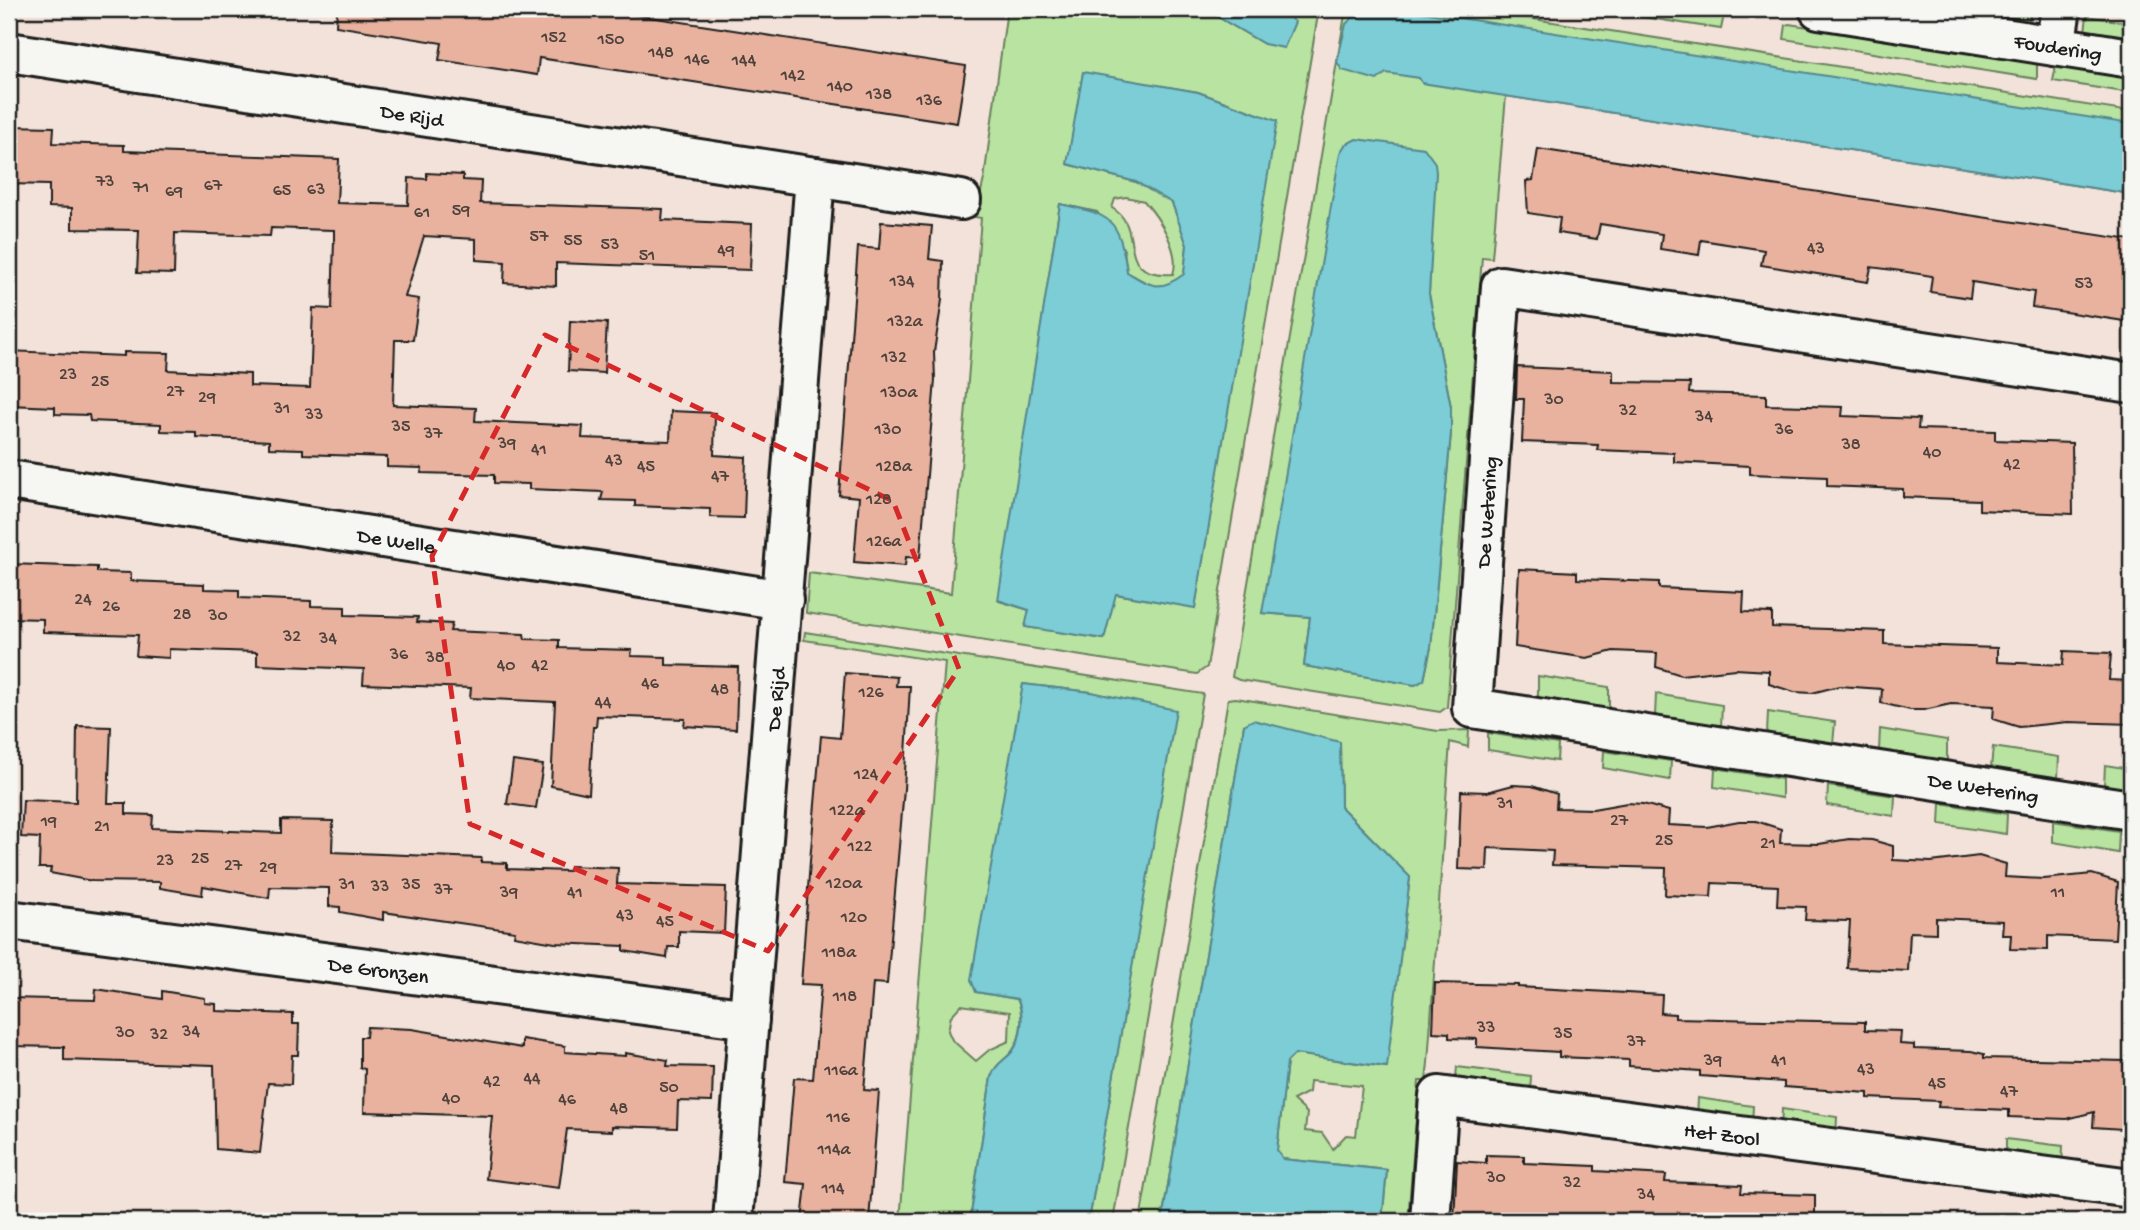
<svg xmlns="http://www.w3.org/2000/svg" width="2140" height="1230" viewBox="0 0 2140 1230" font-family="'Gochi Hand',sans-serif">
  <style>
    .green { fill: #b8e3a0; stroke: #6a805e; stroke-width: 2; fill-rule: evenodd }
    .water { fill: #7ccdd6; stroke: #56868c; stroke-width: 2 }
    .building { fill: #e9b29e; stroke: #1c1c1c; stroke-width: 2 }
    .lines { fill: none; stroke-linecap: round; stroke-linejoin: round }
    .minor-casing { stroke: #1c1c1c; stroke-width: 44 }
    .minor { stroke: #f6f6f2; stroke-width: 38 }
    .marked { fill: none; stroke: #d62828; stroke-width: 5; stroke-dasharray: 14 9; stroke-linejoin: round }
    .labels { text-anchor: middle; stroke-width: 5; stroke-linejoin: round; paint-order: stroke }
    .number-label { font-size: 18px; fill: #4f423c }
    .street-label { font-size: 21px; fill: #1c1c1c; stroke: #f6f6f2 }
  </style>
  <rect width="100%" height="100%" fill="#f2e2d9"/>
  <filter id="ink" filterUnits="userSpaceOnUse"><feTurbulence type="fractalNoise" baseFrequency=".0143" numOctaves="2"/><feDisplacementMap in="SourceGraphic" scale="14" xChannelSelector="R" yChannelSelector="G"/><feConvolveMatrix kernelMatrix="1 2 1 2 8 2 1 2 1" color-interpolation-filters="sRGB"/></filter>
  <g filter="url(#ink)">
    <g class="green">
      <path d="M 1007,9 L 1184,9 L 1211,13 L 1264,44 L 1286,13 L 1279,9 L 1319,9 L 1207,667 L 1197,674 L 806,613 L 809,573 L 951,593 L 981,218 L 975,217 L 984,179 ZM 1083,73 L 1198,92 L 1276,121 L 1195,607 L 1115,594 L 1104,639 L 1026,627 L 1029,610 L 999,601 L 1060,204 L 1097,212 L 1124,250 L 1127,272 C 1152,286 1158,293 1184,275 L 1187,245 L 1172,203 L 1136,182 L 1068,164 ZM 1126,197 L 1144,201 C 1159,218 1181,251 1173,274 C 1112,278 1147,228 1112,208 L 1115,199 Z"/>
      <path d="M 1346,9 L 1469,9 L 2131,112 L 2131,145 L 1506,90 L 2131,194 L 1506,96 L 1492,258 L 1482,257 L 1447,707 L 1440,712 L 1239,680 L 1232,677 ZM 1435,163 L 1429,294 L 1451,407 L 1451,433 L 1431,647 L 1424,680 L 1415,685 L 1304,666 L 1310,617 L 1262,613 Z"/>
      <path d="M 1609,9 L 1698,9 L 1724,15 L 1721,29 L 1610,12 Z"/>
      <path d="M 1935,9 L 2031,9 L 2029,23 Z"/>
      <path d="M 2087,16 L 2131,23 L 2131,39 L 2085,32 Z"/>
      <path d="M 1789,24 L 2037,62 L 2037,79 L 1784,39 L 1786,25 Z"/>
      <path d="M 2056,66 L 2131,77 L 2131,93 L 2053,81 Z"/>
      <path d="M 805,632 L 1203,694 L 1113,1221 L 1089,1221 L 1175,711 L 1091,692 L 1023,684 L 976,992 L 1017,999 C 1024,1013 1022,1037 1013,1050 C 1005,1061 996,1063 991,1077 L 970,1221 L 900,1221 L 945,662 L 804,640 ZM 961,1005 L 1010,1012 L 1009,1041 L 989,1050 L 976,1061 L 952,1040 L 948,1031 L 951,1016 Z"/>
      <path d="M 1538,676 L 1609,687 L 1609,709 L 1538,698 Z"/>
      <path d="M 1656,694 L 1722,705 L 1721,726 L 1655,716 Z"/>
      <path d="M 1236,698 L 1438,731 L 1469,730 L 1468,747 L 1450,742 L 1428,1063 L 1426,1081 L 1419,1081 L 1408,1221 L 1382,1221 L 1387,1170 L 1283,1159 L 1277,1150 L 1287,1062 L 1295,1054 L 1386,1067 L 1410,877 L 1341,807 L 1340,742 L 1244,725 L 1162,1221 L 1140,1221 L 1228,699 ZM 1310,1081 L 1362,1086 L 1356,1136 L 1346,1135 L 1333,1149 L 1322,1133 L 1305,1131 L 1307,1113 L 1293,1100 L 1309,1092 Z"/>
      <path d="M 1768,712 L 1835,722 L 1833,744 L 1767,734 Z"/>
      <path d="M 1880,729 L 1947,740 L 1947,761 L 1879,751 Z"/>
      <path d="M 1488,733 L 1558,744 L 1557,761 L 1488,750 Z"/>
      <path d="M 1993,747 L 2059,757 L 2058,778 L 1991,768 Z"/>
      <path d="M 1604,751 L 1671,761 L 1670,780 L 1603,768 Z"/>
      <path d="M 2105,765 L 2131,769 L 2131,790 L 2104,786 Z"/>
      <path d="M 1715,768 L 1782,779 L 1782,798 L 1714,787 Z"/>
      <path d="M 1828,786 L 1895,796 L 1894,816 L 1827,805 Z"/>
      <path d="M 1941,803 L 2007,814 L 2006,834 L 1940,824 Z"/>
      <path d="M 2053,821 L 2119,831 L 2118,853 L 2053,842 Z"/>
      <path d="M 1457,1067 L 1531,1076 L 1530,1096 L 1455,1086 Z"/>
      <path d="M 1698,1098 L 1753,1106 L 1752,1125 L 1697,1118 Z"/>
      <path d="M 1782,1109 L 1837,1117 L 1836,1137 L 1781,1130 Z"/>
      <path d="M 2006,1139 L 2063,1146 L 2062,1167 L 2006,1159 Z"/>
    </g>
    <g class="water">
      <path d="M 1184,9 L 1279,9 L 1295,22 L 1284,48 L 1264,44 L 1211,13 Z"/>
      <path d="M 1361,9 L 1403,9 L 2131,124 L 2131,194 L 1422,83 L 1419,78 L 1386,73 L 1377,80 L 1342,70 L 1337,62 L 1346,24 Z"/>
      <path d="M 1083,72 L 1198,92 L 1277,121 L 1195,608 L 1116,594 L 1104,639 L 1025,627 L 1029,610 L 998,600 L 1060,204 C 1112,215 1119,218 1127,272 C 1151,286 1159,293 1184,274 L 1187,245 L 1172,203 L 1136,182 L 1067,164 Z"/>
      <path d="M 1356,139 L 1424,148 L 1435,163 L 1436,173 L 1429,294 L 1451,407 L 1451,433 L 1431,647 L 1424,680 L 1415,685 L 1304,666 L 1310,617 L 1262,613 L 1340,153 L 1345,145 Z"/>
      <path d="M 1023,684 L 1091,692 L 1176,710 L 1089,1221 L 970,1221 L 991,1077 C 996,1063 1003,1062 1012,1052 C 1022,1039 1025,1013 1017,999 L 976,992 L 971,980 Z"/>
      <path d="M 1253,720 L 1340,742 L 1341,807 L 1410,877 L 1387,1067 L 1295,1054 L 1287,1062 L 1277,1150 L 1283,1159 L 1387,1170 L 1382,1221 L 1162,1221 L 1244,725 Z"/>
    </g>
    <g class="building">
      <path d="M 337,9 L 598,9 L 966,66 L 957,123 L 539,58 L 537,75 L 439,60 L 442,43 L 336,26 Z"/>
      <path d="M 9,126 L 54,127 L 53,143 L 124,145 L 124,151 L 339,159 L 337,203 L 408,205 L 409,178 L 427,179 L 427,173 L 463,175 L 463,180 L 481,181 L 480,203 L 663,209 L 662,220 L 752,224 L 750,270 L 556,263 L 556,286 L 504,283 L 505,262 L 476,260 L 476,239 L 424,236 L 405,297 L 419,299 L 413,340 L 395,340 L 393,405 L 476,408 L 475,421 L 583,426 L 582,438 L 670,441 L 671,411 L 715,413 L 714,455 L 746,457 L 744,518 L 710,517 L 710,509 L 635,506 L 635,501 L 601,500 L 603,492 L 529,489 L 529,484 L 494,483 L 494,475 L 421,473 L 422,468 L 387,467 L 387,457 L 303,454 L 303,449 L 269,448 L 269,441 L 196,437 L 196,432 L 161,431 L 161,424 L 90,421 L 89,415 L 55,414 L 55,407 L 9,405 L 9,351 L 124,356 L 124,352 L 169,353 L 168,370 L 250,374 L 250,386 L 310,388 L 313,308 L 332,309 L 334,239 L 334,230 L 300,229 L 271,228 L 270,236 L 175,233 L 174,274 L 137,273 L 139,230 L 72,229 L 72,208 L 49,207 L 49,185 L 9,184 Z"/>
      <path d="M 1538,149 L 2131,240 L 2131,322 L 2032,307 L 2034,292 L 1972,282 L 1970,298 L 1930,292 L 1932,276 L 1901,271 L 1871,267 L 1868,282 L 1761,265 L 1764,250 L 1733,245 L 1701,240 L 1699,255 L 1660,249 L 1662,234 L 1600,224 L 1597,239 L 1558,233 L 1560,218 L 1528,213 L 1526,181 L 1533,180 Z"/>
      <path d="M 881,222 L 932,226 L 929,259 L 943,261 L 942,300 L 934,352 L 935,380 L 920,558 L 906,557 L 905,566 L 854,562 L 859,497 L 839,495 L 858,247 L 879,249 Z"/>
      <path d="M 570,321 L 607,323 L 604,373 L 568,371 Z"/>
      <path d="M 1517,367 L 1613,371 L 1613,382 L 1690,383 L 1689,393 L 1766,395 L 1766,405 L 1843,407 L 1842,416 L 1919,419 L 1918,429 L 1995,431 L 1995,440 L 2072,443 L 2073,514 L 1979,510 L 1979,500 L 1903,497 L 1903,489 L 1827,486 L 1827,477 L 1750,474 L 1750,466 L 1674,462 L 1674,453 L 1597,450 L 1598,445 L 1522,442 L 1524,399 L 1516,399 Z"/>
      <path d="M 9,564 L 97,567 L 97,572 L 131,573 L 131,581 L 204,584 L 204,589 L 239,590 L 239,598 L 311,601 L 311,606 L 345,607 L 345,615 L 418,617 L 417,622 L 452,624 L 450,631 L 524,634 L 525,639 L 559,640 L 559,648 L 632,650 L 631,656 L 666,657 L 666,665 L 738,667 L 736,729 L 684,726 L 685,719 L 597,716 L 596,727 L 593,727 L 589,794 L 551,786 L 555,702 L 470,698 L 471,688 L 363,684 L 364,669 L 257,665 L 257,652 L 169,649 L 169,658 L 136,656 L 138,635 L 43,632 L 43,619 L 9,618 Z"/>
      <path d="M 1519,569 L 1577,572 L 1577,579 L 1659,582 L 1659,588 L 1744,592 L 1743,612 L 1772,613 L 1772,627 L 1884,631 L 1884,644 L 1997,648 L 1997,662 L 2063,665 L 2064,651 L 2111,653 L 2109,680 L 2131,681 L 2131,724 L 2068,722 L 2019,727 L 1993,719 L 1994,706 L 1951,704 L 1924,710 L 1910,710 L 1881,703 L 1882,689 L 1839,686 L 1812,693 L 1794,692 L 1769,684 L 1769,671 L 1735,669 L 1681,675 L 1656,667 L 1657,653 L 1613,651 L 1587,658 L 1515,647 Z"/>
      <path d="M 845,673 L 897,677 L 896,686 L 910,686 L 904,789 L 887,984 L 873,983 L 867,1056 L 864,1090 L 879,1091 L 869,1221 L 802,1221 L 806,1184 L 785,1182 L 794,1078 L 813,1079 L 821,985 L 801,984 L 810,861 L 821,736 L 840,738 Z"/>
      <path d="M 77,726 L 111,727 L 108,803 L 126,803 L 126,814 L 153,815 L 152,828 L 281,833 L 281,820 L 333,821 L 332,852 L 481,858 L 481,862 L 507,863 L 507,869 L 569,871 L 570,866 L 618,868 L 617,884 L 726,887 L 724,933 L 679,931 L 679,947 L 668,947 L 667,958 L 624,951 L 624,946 L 555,943 L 514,936 L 515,931 L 383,912 L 383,920 L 340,912 L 340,907 L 329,906 L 329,888 L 270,887 L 269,898 L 203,886 L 202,895 L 160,888 L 160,882 L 92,881 L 50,873 L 51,868 L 39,868 L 40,838 L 21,837 L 23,800 L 76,802 Z"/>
      <path d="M 513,761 L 543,765 L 536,808 L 507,804 Z"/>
      <path d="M 1513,785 L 1532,786 L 1557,794 L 1556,808 L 1593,809 L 1627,803 L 1643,804 L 1669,811 L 1668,825 L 1707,827 L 1739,821 L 1756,821 L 1781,829 L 1780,843 L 1819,844 L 1849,839 L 1872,840 L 1893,846 L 1893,860 L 1931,862 L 1979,856 L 2006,864 L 2005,877 L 2044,879 L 2092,874 L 2118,882 L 2115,939 L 2048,936 L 2048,950 L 2010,949 L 2011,935 L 2002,935 L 2003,921 L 1936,918 L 1936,933 L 1910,932 L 1908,971 L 1847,968 L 1850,921 L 1805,920 L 1806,907 L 1777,906 L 1778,886 L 1712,883 L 1711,897 L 1665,895 L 1666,868 L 1552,865 L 1553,851 L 1488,848 L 1487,870 L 1458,869 L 1461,791 L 1487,792 Z"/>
      <path d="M 1435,983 L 1518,985 L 1518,987 L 1662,995 L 1661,1013 L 1675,1014 L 1675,1018 L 1865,1022 L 1865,1030 L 1901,1031 L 1900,1044 L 1914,1045 L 1914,1049 L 1971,1051 L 1984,1054 L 1984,1058 L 2126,1061 L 2123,1129 L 2093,1127 L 2094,1112 L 2067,1119 L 2009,1117 L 2009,1110 L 1938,1107 L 1939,1101 L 1868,1098 L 1868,1093 L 1784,1087 L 1784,1082 L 1700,1076 L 1700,1071 L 1629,1066 L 1629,1060 L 1559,1057 L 1559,1052 L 1477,1047 L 1477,1039 L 1449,1038 L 1449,1033 L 1433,1032 Z"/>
      <path d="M 96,989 L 162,999 L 162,991 L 205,998 L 205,1003 L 216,1004 L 216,1011 L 293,1014 L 293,1024 L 299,1024 L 298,1055 L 292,1055 L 291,1084 L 268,1083 L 260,1153 L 216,1149 L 214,1065 L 64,1060 L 64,1047 L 9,1046 L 9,998 L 95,1000 Z"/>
      <path d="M 367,1027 L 412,1029 L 522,1048 L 522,1039 L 565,1046 L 565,1052 L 625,1056 L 625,1053 L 668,1060 L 667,1066 L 713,1067 L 712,1102 L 678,1101 L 677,1128 L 612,1126 L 612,1131 L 567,1129 L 559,1188 L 486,1179 L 492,1116 L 364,1112 L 365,1069 L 360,1068 L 360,1037 L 366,1037 Z"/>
      <path d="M 1486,1155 L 1524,1156 L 1524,1163 L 1595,1166 L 1595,1171 L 1666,1175 L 1665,1182 L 1742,1185 L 1741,1193 L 1815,1195 L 1815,1221 L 1454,1221 L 1457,1161 L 1486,1163 Z"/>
    </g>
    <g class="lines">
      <g class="minor-casing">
        <g id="minor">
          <path id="s1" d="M 1819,9 L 2131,58"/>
          <path d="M 2055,46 L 2061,9"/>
          <path id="s2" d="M 9,52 L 815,177 L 733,1221"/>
          <path d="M 815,177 L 961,200"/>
          <path id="s3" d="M 2131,383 L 1501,286 L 1472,708 L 2131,810"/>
          <path id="s4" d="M 9,480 L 783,600"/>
          <path id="s5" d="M 9,920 L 749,1019"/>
          <path id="s6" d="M 1430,1221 L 1439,1096 L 2131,1188"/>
        </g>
      </g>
      <use href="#minor" class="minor"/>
    </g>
  </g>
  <path class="marked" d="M 545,335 L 893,501 L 959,669 L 768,951 L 470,824 L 432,556 Z"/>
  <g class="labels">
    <g class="number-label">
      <text x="554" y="42">152</text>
      <text x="611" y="44">150</text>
      <text x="661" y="57">148</text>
      <text x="697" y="64">146</text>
      <text x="744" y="65">144</text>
      <text x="793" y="80">142</text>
      <text x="840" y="91">140</text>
      <text x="879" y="99">138</text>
      <text x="929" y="105">136</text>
      <text x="105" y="186">73</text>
      <text x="213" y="190">67</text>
      <text x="141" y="192">71</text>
      <text x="316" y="194">63</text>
      <text x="282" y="195">65</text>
      <text x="174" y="196">69</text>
      <text x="461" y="215">59</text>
      <text x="422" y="217">61</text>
      <text x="539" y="241">57</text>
      <text x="573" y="245">55</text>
      <text x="610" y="249">53</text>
      <text x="1816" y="253">43</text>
      <text x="726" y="255">49</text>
      <text x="647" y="260">51</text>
      <text x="902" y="286">134</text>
      <text x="2084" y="288">53</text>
      <text x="905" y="326">132a</text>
      <text x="894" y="362">132</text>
      <text x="68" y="379">23</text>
      <text x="100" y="386">25</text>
      <text x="175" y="396">27</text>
      <text x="899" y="397">130a</text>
      <text x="207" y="402">29</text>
      <text x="1554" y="404">30</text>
      <text x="282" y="413">31</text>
      <text x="1628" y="415">32</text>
      <text x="314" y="419">33</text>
      <text x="1704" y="421">34</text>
      <text x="401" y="431">35</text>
      <text x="888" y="434">130</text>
      <text x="1784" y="434">36</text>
      <text x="433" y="438">37</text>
      <text x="507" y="448">39</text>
      <text x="1851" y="449">38</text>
      <text x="539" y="454">41</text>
      <text x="1932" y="457">40</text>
      <text x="614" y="465">43</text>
      <text x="2012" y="469">42</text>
      <text x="646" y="471">45</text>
      <text x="894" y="471">128a</text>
      <text x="720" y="481">47</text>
      <text x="879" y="504">128</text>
      <text x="884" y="546">126a</text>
      <text x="83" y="604">24</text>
      <text x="111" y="611">26</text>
      <text x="182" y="619">28</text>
      <text x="218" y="620">30</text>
      <text x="292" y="641">32</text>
      <text x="328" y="643">34</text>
      <text x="399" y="659">36</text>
      <text x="435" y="662">38</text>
      <text x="506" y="670">40</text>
      <text x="540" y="670">42</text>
      <text x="650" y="688">46</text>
      <text x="720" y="694">48</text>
      <text x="871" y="697">126</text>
      <text x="603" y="707">44</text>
      <text x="866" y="779">124</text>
      <text x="1505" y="808">31</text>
      <text x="847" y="815">122a</text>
      <text x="1619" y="825">27</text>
      <text x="49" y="826">19</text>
      <text x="102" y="831">21</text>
      <text x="1664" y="845">25</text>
      <text x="1768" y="848">21</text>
      <text x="860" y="851">122</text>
      <text x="200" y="863">25</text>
      <text x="165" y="865">23</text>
      <text x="233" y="870">27</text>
      <text x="268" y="872">29</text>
      <text x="844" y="888">120a</text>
      <text x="347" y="889">31</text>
      <text x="411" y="889">35</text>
      <text x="380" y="891">33</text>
      <text x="443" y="894">37</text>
      <text x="509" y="897">39</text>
      <text x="575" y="897">41</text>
      <text x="2058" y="897">11</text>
      <text x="625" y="920">43</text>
      <text x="854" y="922">120</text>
      <text x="665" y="926">45</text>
      <text x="839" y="957">118a</text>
      <text x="845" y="1001">118</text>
      <text x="1486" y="1032">33</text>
      <text x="191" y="1036">34</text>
      <text x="125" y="1037">30</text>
      <text x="1563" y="1038">35</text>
      <text x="159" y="1039">32</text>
      <text x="1636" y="1046">37</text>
      <text x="1713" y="1065">39</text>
      <text x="1779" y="1065">41</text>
      <text x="1866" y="1074">43</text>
      <text x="841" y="1075">116a</text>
      <text x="532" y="1083">44</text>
      <text x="492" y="1086">42</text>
      <text x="1937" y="1088">45</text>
      <text x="669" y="1092">50</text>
      <text x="2009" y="1096">47</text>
      <text x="451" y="1103">40</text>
      <text x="567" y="1104">46</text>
      <text x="619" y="1113">48</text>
      <text x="838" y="1122">116</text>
      <text x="834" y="1154">114a</text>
      <text x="1496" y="1182">30</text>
      <text x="1572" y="1187">32</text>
      <text x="833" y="1193">114</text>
      <text x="1646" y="1199">34</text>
    </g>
    <g class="street-label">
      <text dy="7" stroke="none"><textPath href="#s1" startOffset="242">Foudering</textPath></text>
      <text dy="7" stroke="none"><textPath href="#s2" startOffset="408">De Rijd</textPath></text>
      <text transform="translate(1486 512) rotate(-86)" y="7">De Wetering</text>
      <text dy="7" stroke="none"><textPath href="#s4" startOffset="392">De Welle</textPath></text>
      <text transform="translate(775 699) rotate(-85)" y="7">De Rijd</text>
      <text dy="7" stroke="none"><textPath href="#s3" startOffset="1578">De Wetering</textPath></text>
      <text dy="7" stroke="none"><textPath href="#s5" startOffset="373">De Gronzen</textPath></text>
      <text dy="7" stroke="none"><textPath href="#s6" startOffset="411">Het Zool</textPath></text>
    </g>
  </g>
  <rect width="2140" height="1230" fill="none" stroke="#f6f6f2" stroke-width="35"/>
  <rect x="18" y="18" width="2105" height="1195" fill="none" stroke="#1c1c1c" stroke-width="2.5" filter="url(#ink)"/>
</svg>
